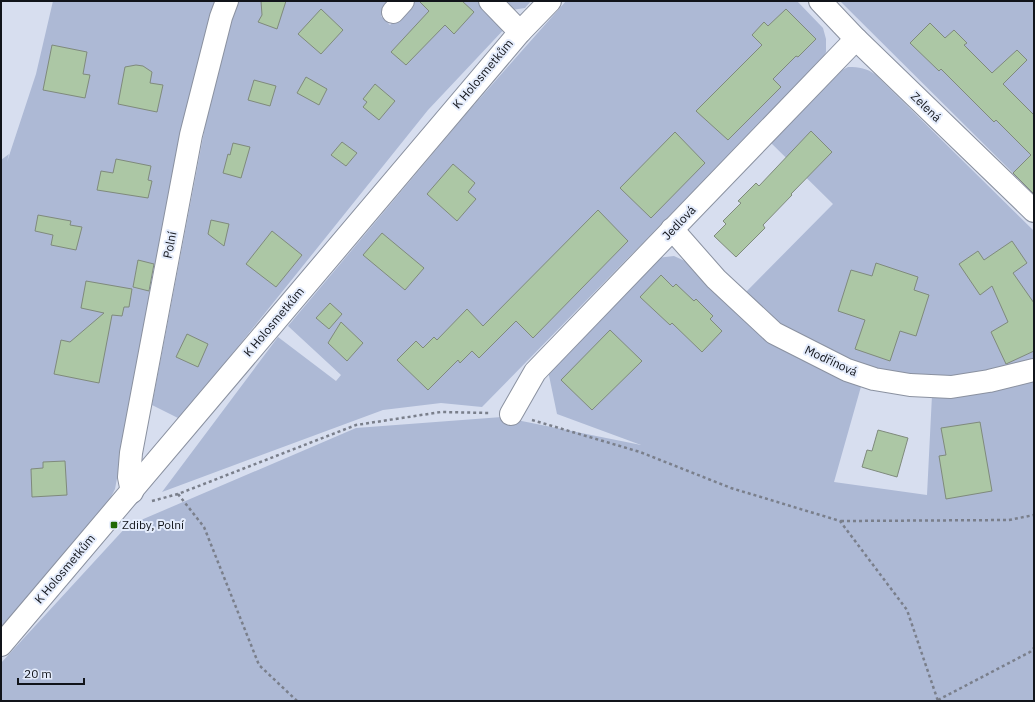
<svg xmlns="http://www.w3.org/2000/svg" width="1035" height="702" viewBox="0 0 1035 702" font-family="'IBM Plex Sans',sans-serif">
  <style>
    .green { fill: #adb9d5 }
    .building { fill: #acc7a5; stroke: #7f8a7c }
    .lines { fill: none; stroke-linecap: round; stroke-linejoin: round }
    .minor-casing { stroke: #8a91a0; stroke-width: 24 }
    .path { stroke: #7a7f8b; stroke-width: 2.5; stroke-dasharray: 3 3; stroke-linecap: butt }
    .minor { stroke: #fff; stroke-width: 22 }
    .poi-dot { fill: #206905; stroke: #e4ecfc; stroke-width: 1.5 }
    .labels { text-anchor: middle; stroke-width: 4; stroke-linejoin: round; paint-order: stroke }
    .street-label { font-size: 12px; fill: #11141a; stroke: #e4ecfc }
    .poi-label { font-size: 12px; fill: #11141a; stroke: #e4ecfc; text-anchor: start }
  </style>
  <rect width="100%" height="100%" fill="#d7deef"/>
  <g class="green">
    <path d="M 53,1 L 218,1 L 159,265 L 138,261 L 133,287 L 153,291 L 115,489 L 107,505 L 1,630 L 1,160 L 9,154 L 7,162 L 36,74 Z"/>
    <path d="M 238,1 L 395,1 L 381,16 L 390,25 L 413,1 L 486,1 L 509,24 L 428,110 L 180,419 L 152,405 L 208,111 L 223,50 Z"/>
    <path d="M 503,1 L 531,1 L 525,8 L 512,10 Z"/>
    <path d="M 566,1 L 797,1 L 823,28 L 826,39 L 826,52 L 821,61 L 482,407 L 441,403 L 383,410 L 162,492 L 278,337 L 336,381 L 341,375 L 288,326 L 467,113 Z"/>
    <path d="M 840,1 L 1034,1 L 1034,194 Z"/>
    <path d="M 848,67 C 859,67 867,68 876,75 L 1034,231 L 1034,361 C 1017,364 1000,368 983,371 C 976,373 968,375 960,376 C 904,379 844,366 797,335 C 778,323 762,308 745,293 L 833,204 L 769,141 L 838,72 Z"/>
    <path d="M 674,256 L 687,262 L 862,383 L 834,482 L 927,495 L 932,395 L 1034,380 L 1034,701 L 1,701 L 1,663 L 127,526 L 356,428 L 502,417 L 641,445 L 557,414 L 547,366 L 657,258 Z"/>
  </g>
  <g class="building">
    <path d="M 261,1 L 286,1 L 277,29 L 258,22 L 262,15 Z"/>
    <path d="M 419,1 L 462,1 L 474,12 L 454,34 L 445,25 L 406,65 L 391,52 L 429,11 Z"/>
    <path d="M 321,9 L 343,30 L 321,54 L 298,34 Z"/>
    <path d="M 786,9 L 816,39 L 798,57 L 796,56 L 773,79 L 781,87 L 728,140 L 696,111 L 762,45 L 752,35 L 764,22 L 768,26 Z"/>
    <path d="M 930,23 L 945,38 L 954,30 L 967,43 L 964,45 L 992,73 L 1017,50 L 1027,60 L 1003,84 L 1034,115 L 1034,194 L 1013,173 L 1031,155 L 996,120 L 994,122 L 941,69 L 939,71 L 910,43 Z"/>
    <path d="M 52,45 L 87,52 L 83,74 L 90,75 L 85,98 L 43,90 Z"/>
    <path d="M 136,65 L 143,66 L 152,72 L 150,83 L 163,85 L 157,112 L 118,104 L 125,67 Z"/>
    <path d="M 306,77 L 327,89 L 319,105 L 297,93 Z"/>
    <path d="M 254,80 L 276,86 L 270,106 L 248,100 Z"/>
    <path d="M 375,84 L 395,101 L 379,120 L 363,107 L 367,102 L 363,99 Z"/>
    <path d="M 811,131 L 832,152 L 791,194 L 792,195 L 763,225 L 765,228 L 736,257 L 714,236 L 726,224 L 723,221 L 741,203 L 738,201 L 756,183 L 759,186 Z"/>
    <path d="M 675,132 L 705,163 L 651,218 L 620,188 Z"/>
    <path d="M 342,142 L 357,153 L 346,166 L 331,155 Z"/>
    <path d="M 233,143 L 250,147 L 241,178 L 223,173 L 228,154 L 230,155 Z"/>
    <path d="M 116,159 L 151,166 L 148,180 L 152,181 L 148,198 L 97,190 L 101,171 L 113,173 Z"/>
    <path d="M 453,164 L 475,183 L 468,192 L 476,199 L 457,221 L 427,194 Z"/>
    <path d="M 598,210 L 628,241 L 533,338 L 516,321 L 479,358 L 472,351 L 460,363 L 458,360 L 428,390 L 397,360 L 416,341 L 423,348 L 434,337 L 437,340 L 467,309 L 483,326 Z"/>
    <path d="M 38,215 L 71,221 L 70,225 L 82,227 L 76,250 L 51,245 L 53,235 L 35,231 Z"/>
    <path d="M 211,220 L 229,224 L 224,246 L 208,234 Z"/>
    <path d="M 272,231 L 302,255 L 276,287 L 246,264 Z"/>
    <path d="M 382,233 L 424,268 L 405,290 L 363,255 Z"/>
    <path d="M 1012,241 L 1027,263 L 1013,273 L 1034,303 L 1034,351 L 1006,364 L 991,332 L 1008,322 L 992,286 L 980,295 L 959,264 L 978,251 L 984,260 Z"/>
    <path d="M 138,260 L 154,264 L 149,291 L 133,287 Z"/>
    <path d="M 876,263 L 918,277 L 914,290 L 929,295 L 916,336 L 900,331 L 890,361 L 855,349 L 865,320 L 838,311 L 851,270 L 872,276 Z"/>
    <path d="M 661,275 L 673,287 L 676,284 L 694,301 L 696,299 L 713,316 L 710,319 L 722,331 L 702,352 L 672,323 L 670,325 L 640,297 Z"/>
    <path d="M 86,281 L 132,289 L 129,307 L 124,307 L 122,316 L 112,315 L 99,383 L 54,374 L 61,340 L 70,342 L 104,313 L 81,308 Z"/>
    <path d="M 330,303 L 342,314 L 329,329 L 316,318 Z"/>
    <path d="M 341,322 L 363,343 L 347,361 L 328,343 Z"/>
    <path d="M 610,330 L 642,361 L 592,410 L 561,380 Z"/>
    <path d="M 187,334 L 208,344 L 198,367 L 176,357 Z"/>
    <path d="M 980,422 L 992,491 L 946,499 L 939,456 L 946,455 L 941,428 Z"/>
    <path d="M 878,430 L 908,438 L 897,477 L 862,467 L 867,450 L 872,451 Z"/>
    <path d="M 65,461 L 67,495 L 32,497 L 31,469 L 43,468 L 43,462 Z"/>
  </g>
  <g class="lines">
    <g class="minor-casing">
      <g id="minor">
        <path d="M 490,1 L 520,32"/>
        <path d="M 820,1 L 856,39 L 1034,211"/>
        <path d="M 393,12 L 403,1"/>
        <path d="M 672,229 L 716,279 L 774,333 L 847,370 L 874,379 L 910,385 L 951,387 L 989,381 L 1034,370"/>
        <path d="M 511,414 L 535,372 L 856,39"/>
        <path d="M 132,492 L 129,477 L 131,453 L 191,135 L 221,17 L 227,1"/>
        <path d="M 1,645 L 520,32 L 550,1"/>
      </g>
    </g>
    <g class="path">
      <path d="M 532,420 L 640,452 L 731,488 L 840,521 L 907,610 L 938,701"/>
      <path d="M 178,494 L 204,527 L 259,665 L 297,701"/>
      <path d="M 152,501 L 178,494 L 356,425 L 441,412 L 490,413"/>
      <path d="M 841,521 L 1009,520 L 1034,515"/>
      <path d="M 938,700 L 1030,652 L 1034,648"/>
    </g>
    <use href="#minor" class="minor"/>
  </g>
  <rect class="poi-dot" x="110" y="521" width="8" height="8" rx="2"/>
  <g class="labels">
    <g class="street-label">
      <text transform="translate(483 74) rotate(-50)" y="4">K Holosmetkům</text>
      <text transform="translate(926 107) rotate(44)" y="4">Zelená</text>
      <text transform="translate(679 223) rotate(-46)" y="4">Jedlová</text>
      <text transform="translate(170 245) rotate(-79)" y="4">Polní</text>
      <text transform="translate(274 322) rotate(-50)" y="4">K Holosmetkům</text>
      <text transform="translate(831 361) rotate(25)" y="4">Modřínová</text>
      <text transform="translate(65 569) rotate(-50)" y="4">K Holosmetkům</text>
    </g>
    <g class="poi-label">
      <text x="122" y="529">Zdiby, Polní</text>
    </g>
  </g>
  <rect width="1035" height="702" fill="none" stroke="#11141a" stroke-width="4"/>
  <path d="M18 678v6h66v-6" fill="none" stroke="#11141a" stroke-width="2"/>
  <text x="24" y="678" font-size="12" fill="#11141a" stroke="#e4ecfc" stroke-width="3" paint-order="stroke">20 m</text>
</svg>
